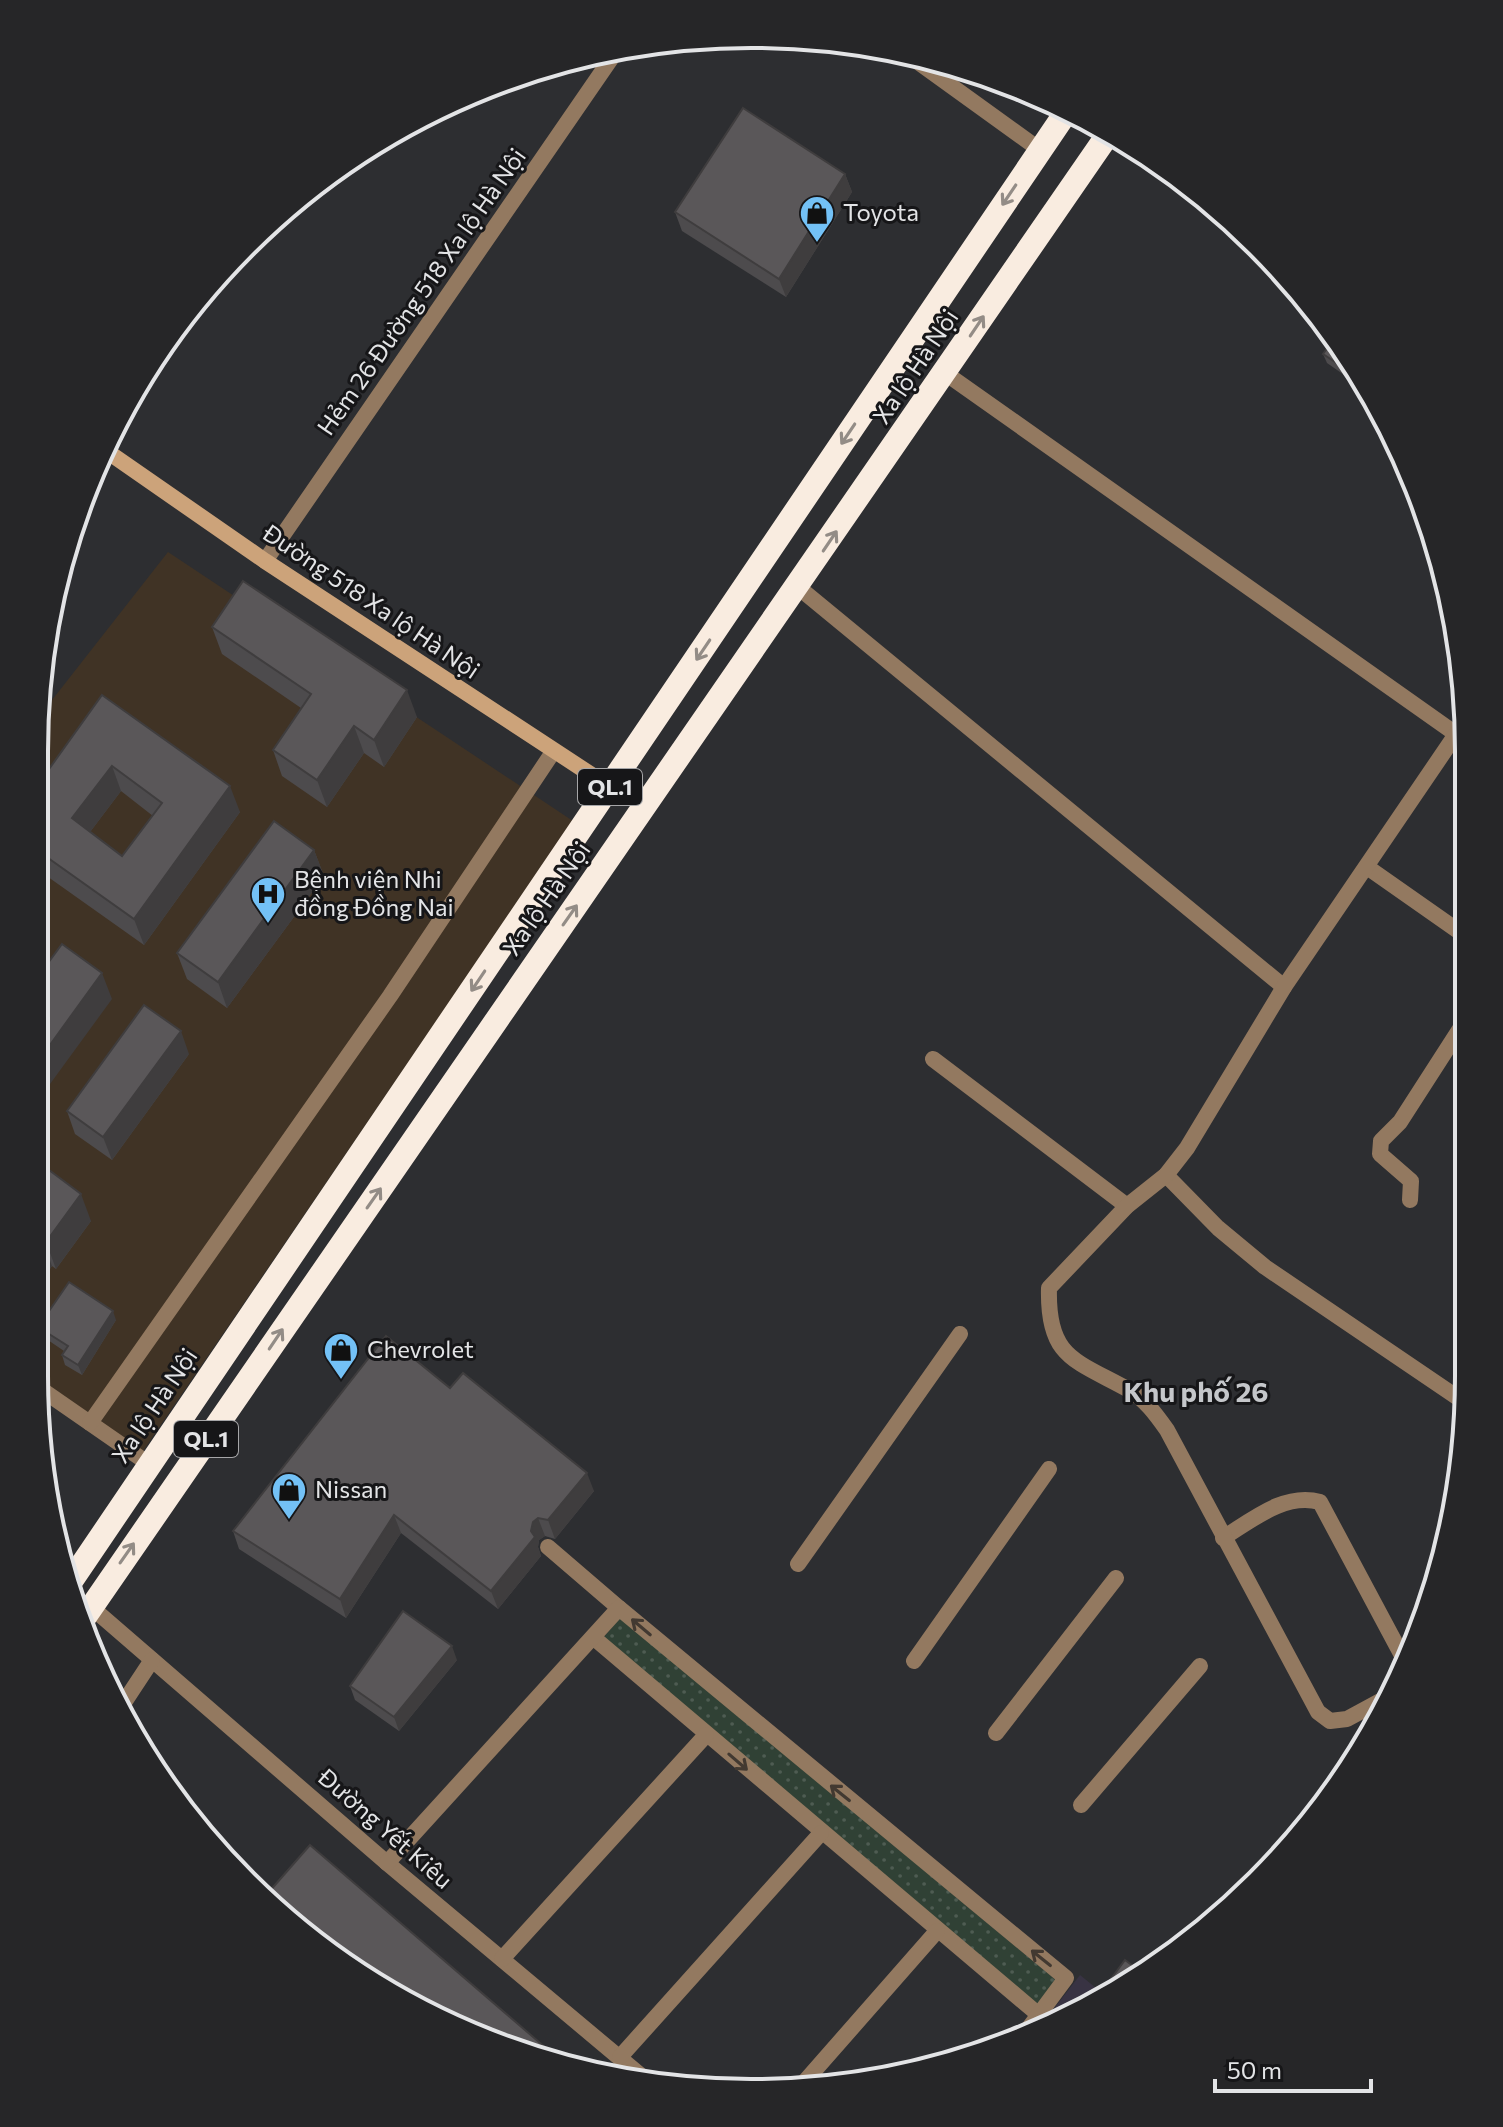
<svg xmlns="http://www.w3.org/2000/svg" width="1503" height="2127" viewBox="0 0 1503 2127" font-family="Commissioner,sans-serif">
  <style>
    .education { fill: #383343 }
    .medical { fill: #403325 }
    .grass { fill: url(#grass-dots) }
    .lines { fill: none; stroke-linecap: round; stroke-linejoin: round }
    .street { stroke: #937960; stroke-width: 16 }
    .secondary { stroke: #cca37a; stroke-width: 16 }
    .highway { stroke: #f9ece0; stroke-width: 24 }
    .wall { fill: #4d4b4d; fill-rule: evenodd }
    .shaded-wall { fill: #3f3d3e }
    .building { fill: #5a5759; stroke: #3f3d3e; stroke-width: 2; fill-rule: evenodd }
    .oneway { stroke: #938c86 }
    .oneway2 { stroke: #423931 }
    .labels { text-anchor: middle; stroke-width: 6; stroke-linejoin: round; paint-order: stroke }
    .shield { fill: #161618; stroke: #a6a6a8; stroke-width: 2 }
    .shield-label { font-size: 22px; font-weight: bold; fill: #e3e4e6 }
    .poi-label { font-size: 24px; fill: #e3e4e6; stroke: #161618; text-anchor: start }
    .street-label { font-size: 24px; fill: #e3e4e6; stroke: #161618 }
    .quarter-label { font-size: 28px; font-weight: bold; fill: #c5c7ca; stroke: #161618 }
    .rim { fill: none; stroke: #e3e4e6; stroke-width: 4 }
  </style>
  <defs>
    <pattern id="grass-dots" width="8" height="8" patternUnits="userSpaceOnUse" patternTransform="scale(2)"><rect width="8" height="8" fill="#304135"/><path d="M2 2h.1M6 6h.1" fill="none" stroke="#4e5c52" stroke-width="1.8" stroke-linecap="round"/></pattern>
  </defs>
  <rect width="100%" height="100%" fill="#2d2e31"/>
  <path class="education" d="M 1080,1975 L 1101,1992 L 1035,2033 Z"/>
  <path class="medical" d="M 168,552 L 573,821 L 143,1451 L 34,1375 L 34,751 L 39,705 L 45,709 Z"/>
  <path class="grass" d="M 620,1618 L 1056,1980 L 1038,2005 L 604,1637 Z"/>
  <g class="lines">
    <g class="street">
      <path d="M 907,54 L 1040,150"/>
      <path d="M 945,373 L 1456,734"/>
      <path d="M 265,561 L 617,50"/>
      <path d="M 798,587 L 1284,987"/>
      <path d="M 1367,867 L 1464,935"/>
      <path d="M 933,1059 L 1127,1206"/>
      <path d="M 1166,1175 L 1218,1228 L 1265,1267 L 1467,1404"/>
      <path d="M 1410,1200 L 1411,1181 L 1380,1154 L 1381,1141 L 1400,1122 L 1465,1021"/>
      <path d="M 35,1385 L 149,1464"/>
      <path d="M 90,1423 L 390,996 L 553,752"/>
      <path d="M 1223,1538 C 1252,1520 1285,1492 1320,1502 L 1406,1663"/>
      <path d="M 548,1547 L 619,1608"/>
      <path d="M 798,1564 L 960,1334"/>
      <path d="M 90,1606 L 387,1863 L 652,2085"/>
      <path d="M 594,1638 L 1039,2015"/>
      <path d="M 914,1661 L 1049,1469"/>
      <path d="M 1395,1693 L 1347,1719 L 1330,1721 L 1318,1712 L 1167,1430 C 1157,1416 1145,1399 1129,1390 C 1075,1360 1047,1358 1049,1288 L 1127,1206 L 1166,1175 L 1187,1148 L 1284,987 L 1463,724"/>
      <path d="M 123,1704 L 152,1660"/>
      <path d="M 996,1733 L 1116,1578"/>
      <path d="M 1081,1805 L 1200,1666"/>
      <path d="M 387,1863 L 619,1608 L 1066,1978 L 1020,2040"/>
      <path d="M 502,1959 L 706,1735"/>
      <path d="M 620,2057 L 821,1833"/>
      <path d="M 800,2087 L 937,1931"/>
    </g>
    <path class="secondary" d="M 108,452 L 265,561 L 610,787"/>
    <g class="highway">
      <path d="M 69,1584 L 1069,108"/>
      <path d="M 84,1618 L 1109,133"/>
    </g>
  </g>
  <g class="wall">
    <path d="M 845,174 L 852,192 L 786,297 L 682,231 L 675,212 Z"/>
    <path d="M 1333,341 L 1361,384 L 1360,386 L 1327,363 L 1323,354 Z"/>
    <path d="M 212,627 L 417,717 L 384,767 L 364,753 L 327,807 L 282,776 L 273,750 L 301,708 L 222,654 Z"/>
    <path d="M 102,695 L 240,812 L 144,945 L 34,867 L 34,790 ZM 121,791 L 153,816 L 122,856 L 90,832 Z"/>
    <path d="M 314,850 L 324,876 L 227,1008 L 187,979 L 177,953 Z"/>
    <path d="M 189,1054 L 112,1160 L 75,1134 L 67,1111 Z"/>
    <path d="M 34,1169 L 91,1221 L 56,1269 L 52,1266 L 34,1291 Z"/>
    <path d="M 116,1320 L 82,1375 L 65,1365 L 62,1355 L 64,1351 L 42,1336 L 38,1327 Z"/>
    <path d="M 450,1388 L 594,1491 L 555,1539 L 545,1536 L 539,1540 L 538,1547 L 541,1556 L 498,1609 L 401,1533 L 346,1618 L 239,1549 L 233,1531 Z"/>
    <path d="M 457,1660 L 399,1731 L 355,1700 L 350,1686 Z"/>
    <path d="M 268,1893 L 435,2019 L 284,1919 L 276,1912 Z"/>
  </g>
  <g class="shaded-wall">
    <path d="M 845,174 L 852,192 L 786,297 L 779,279 Z"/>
    <path d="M 407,690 L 417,717 L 384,767 L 374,740 Z"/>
    <path d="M 354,726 L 364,753 L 327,807 L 317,780 Z"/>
    <path d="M 112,766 L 121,791 L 81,844 L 72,818 Z"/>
    <path d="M 230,786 L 240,812 L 144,945 L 134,919 Z"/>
    <path d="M 314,850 L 324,876 L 227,1008 L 218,982 Z"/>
    <path d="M 102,973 L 112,999 L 34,1106 L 34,1067 Z"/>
    <path d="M 181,1031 L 189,1054 L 112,1160 L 103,1137 Z"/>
    <path d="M 81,1194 L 91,1221 L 56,1269 L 46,1242 Z"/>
    <path d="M 42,1239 L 52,1266 L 34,1291 L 34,1250 Z"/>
    <path d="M 113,1311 L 116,1320 L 82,1375 L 78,1365 Z"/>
    <path d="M 587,1473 L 594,1491 L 555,1539 L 548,1520 Z"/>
    <path d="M 394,1515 L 401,1533 L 346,1618 L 340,1599 Z"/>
    <path d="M 538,1518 L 545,1536 L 539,1540 L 538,1547 L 541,1556 L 498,1609 L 491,1591 L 531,1531 L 533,1522 Z"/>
    <path d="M 452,1646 L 457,1660 L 399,1731 L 394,1717 Z"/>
  </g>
  <g class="building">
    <path d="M 743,108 L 845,174 L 779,279 L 675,212 Z"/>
    <path d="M 1333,341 L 1356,376 L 1323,354 Z"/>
    <path d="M 243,581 L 407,690 L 374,740 L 354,726 L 317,780 L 273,750 L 311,694 L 212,627 Z"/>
    <path d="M 102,695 L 230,786 L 134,919 L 34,848 L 34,790 ZM 112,766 L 162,803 L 122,856 L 72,818 Z"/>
    <path d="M 274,821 L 314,850 L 218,982 L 177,953 Z"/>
    <path d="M 62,944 L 102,973 L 34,1067 L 34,982 Z"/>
    <path d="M 144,1005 L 181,1031 L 103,1137 L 67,1111 Z"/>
    <path d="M 36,1166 L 47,1174 L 49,1170 L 81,1194 L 46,1242 L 42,1239 L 34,1250 L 34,1169 Z"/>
    <path d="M 69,1282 L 113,1311 L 78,1365 L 62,1355 L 68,1346 L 38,1327 Z"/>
    <path d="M 386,1336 L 450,1388 L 463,1373 L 587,1473 L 548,1520 L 538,1518 L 533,1522 L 531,1531 L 535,1537 L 491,1591 L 394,1515 L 340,1599 L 233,1531 Z"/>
    <path d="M 403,1611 L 452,1646 L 394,1717 L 350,1686 Z"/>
    <path d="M 310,1845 L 554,2055 L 435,2019 L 360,1969 L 268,1893 Z"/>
    <path d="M 1125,1960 L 1137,1969 L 1102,1991 Z"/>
  </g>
  <defs><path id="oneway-shaft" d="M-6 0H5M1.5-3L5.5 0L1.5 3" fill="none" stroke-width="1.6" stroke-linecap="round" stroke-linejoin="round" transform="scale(2)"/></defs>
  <g class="oneway">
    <use href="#oneway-shaft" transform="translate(1009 195) rotate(124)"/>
    <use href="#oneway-shaft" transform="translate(977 326) rotate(-56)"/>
    <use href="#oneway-shaft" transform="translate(848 434) rotate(124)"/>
    <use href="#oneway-shaft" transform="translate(830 541) rotate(-56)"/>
    <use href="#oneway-shaft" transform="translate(703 650) rotate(124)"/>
    <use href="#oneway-shaft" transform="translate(570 915) rotate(-55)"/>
    <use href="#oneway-shaft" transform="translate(478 981) rotate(124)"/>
    <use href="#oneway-shaft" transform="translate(374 1198) rotate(-55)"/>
    <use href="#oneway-shaft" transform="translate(276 1339) rotate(-56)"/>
    <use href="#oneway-shaft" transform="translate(127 1553) rotate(-55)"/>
  </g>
  <g class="oneway2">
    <use href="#oneway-shaft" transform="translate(641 1627) rotate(-140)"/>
    <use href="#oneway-shaft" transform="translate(738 1762) rotate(41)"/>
    <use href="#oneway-shaft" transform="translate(840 1793) rotate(-141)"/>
    <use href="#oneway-shaft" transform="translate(1041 1958) rotate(-141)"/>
  </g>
  <defs>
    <g id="shop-pin" transform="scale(1.8)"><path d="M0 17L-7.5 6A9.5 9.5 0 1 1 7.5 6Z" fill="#73c1f6" stroke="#161618"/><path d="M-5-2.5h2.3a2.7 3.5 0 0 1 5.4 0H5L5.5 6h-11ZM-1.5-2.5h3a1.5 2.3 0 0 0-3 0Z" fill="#111"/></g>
    <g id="hospital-pin" transform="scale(1.8)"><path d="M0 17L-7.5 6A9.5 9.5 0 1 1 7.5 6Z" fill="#73c1f6" stroke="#161618"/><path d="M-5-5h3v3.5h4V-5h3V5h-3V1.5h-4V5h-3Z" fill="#111"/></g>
  </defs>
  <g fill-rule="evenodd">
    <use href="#shop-pin" x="817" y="213"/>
    <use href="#hospital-pin" x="268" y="894"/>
    <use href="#shop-pin" x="341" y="1350"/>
    <use href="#shop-pin" x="289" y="1490"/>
  </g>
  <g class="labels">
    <g class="shield">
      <rect x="578" y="769" width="64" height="36" rx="6"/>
      <rect x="174" y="1421" width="64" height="36" rx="6"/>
    </g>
    <g class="shield-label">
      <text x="610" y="795">QL.1</text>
      <text x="206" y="1447">QL.1</text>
    </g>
    <g class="poi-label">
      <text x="843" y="221">Toyota</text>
      <text x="294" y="888">Bệnh viện Nhi<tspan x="294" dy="28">đồng Đồng Nai</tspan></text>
      <text x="367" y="1358">Chevrolet</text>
      <text x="315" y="1498">Nissan</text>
    </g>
    <g class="street-label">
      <text transform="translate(422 292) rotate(-55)" y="8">Hẻm 26 Đường 518 Xa lộ Hà Nội</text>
      <text transform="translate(916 367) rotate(-56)" y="8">Xa lộ Hà Nội</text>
      <text transform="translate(371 602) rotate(34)" y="8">Đường 518 Xa lộ Hà Nội</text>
      <text transform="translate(547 899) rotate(-55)" y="8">Xa lộ Hà Nội</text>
      <text transform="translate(155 1406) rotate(-56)" y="8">Xa lộ Hà Nội</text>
      <text transform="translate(385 1829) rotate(41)" y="8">Đường Yết Kiêu</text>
    </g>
    <g class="quarter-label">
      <text x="1196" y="1402">Khu phố 26</text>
    </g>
  </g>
  <path d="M0 0H1503V2127H0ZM751 48H752A703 703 0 0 1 1455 751V1376A703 703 0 0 1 752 2079H751A703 703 0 0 1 48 1376V751A703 703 0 0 1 751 48Z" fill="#262628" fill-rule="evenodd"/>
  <path class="rim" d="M751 48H752A703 703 0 0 1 1455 751V1376A703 703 0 0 1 752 2079H751A703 703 0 0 1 48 1376V751A703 703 0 0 1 751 48Z"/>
  <path d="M1215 2079v12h156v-12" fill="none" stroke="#e3e4e6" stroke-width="4"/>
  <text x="1227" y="2079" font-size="24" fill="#e3e4e6" stroke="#161618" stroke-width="6" paint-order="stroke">50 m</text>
</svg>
